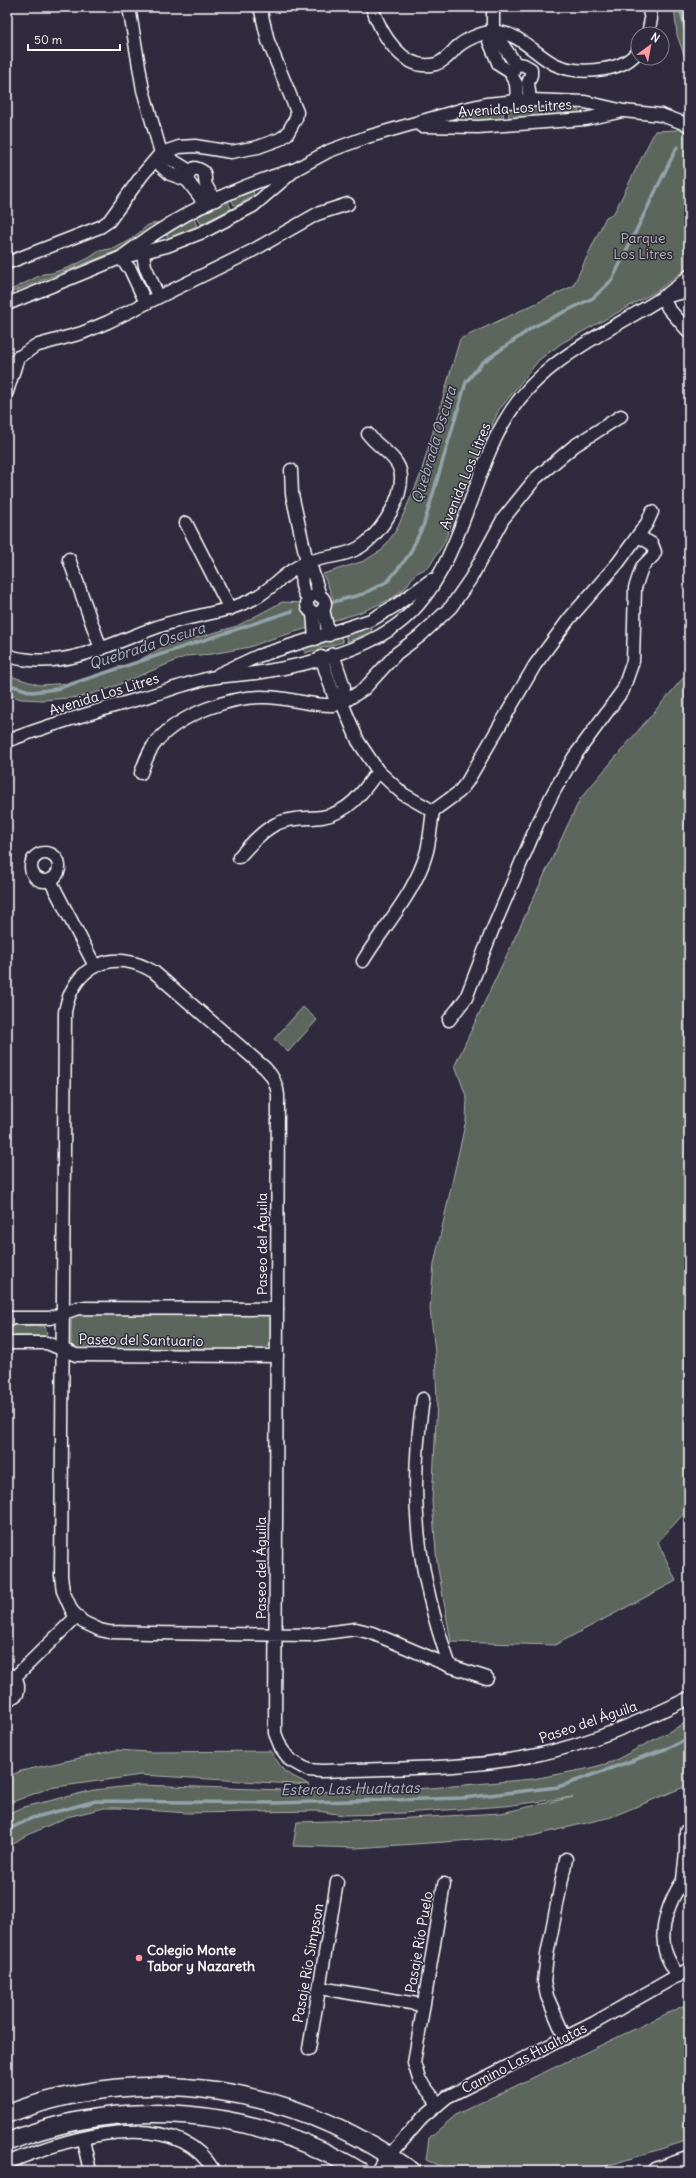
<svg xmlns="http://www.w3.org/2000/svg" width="696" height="2178" viewBox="0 0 696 2178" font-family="Delius,sans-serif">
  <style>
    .green { fill: #5b665b; stroke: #adb2ad }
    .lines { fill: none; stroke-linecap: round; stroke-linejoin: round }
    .stream { stroke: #94a3ab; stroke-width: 3.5 }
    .street-casing { stroke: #fff; stroke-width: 15 }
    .secondary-casing { stroke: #fff; stroke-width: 20 }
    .street { stroke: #2f2a3d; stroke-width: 12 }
    .secondary { stroke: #2f2a3d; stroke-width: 17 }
    .poi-dot { fill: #ff9aa2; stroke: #2f2a3d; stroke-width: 1.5 }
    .labels { text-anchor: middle; stroke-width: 3; stroke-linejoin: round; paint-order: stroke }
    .street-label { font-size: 14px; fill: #fff; stroke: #2f2a3d }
    .park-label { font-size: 14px; fill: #b5bab5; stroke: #2f2a3d }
    .poi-label { font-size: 14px; font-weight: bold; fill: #fff; stroke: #2f2a3d; text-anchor: start }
    .water-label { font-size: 15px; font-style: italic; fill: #aebac0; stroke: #2f2a3d }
  </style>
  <rect width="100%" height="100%" fill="#2f2a3d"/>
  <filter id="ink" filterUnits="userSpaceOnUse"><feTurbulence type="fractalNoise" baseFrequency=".025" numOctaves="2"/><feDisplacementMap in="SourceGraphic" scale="8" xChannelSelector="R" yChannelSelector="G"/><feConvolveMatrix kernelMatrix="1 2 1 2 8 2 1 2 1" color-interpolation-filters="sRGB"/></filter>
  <g filter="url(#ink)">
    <g class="green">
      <path d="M 674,7 L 687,7 L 689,69 L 677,35 Z"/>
      <path d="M 540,105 L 541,116 L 509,118 L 508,108 Z"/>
      <path d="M 544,106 L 576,106 L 579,112 L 577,114 L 545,116 Z"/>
      <path d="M 503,108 L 504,119 L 469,121 L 466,120 L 468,114 L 472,112 Z"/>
      <path d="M 689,108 L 689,267 L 655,292 L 562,343 L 539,360 L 499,410 L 479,453 L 444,543 L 429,567 L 415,574 L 405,588 L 391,599 L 359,613 L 271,639 L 250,647 L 212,654 L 187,656 L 108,689 L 81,697 L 43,700 L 21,699 L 7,694 L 7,675 L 39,685 L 72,683 L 130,665 L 182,637 L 196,638 L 237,626 L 282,602 L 306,603 L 334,600 L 323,574 L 364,561 L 382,550 L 397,529 L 420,476 L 460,339 L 573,286 L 606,217 L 614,213 L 655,131 L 677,130 Z"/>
      <path d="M 253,189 L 254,195 L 235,207 L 230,197 Z"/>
      <path d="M 227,199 L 231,209 L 201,224 L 197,215 Z"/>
      <path d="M 193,217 L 197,226 L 170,238 L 165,235 L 165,232 Z"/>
      <path d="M 165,221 L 127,247 L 7,294 L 7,292 L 43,274 L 52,273 L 70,267 L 89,258 L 99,251 L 115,248 L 129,241 L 148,225 Z"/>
      <path d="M 370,626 L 372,629 L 371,632 L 347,642 L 345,633 Z"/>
      <path d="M 340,635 L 343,642 L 305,653 L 303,645 Z"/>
      <path d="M 689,671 L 689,1508 L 658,1542 L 676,1581 L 555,1645 L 451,1642 L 437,1563 L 432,1502 L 437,1401 L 435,1352 L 430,1309 L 434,1264 L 466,1120 L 467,1099 L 455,1065 L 580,799 Z"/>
      <path d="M 303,1007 L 317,1020 L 288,1052 L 274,1039 Z"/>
      <path d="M 76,1312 L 265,1314 L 271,1320 L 270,1345 L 263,1350 L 79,1350 L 71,1344 L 71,1320 Z"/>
      <path d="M 7,1325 L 45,1326 L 47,1333 L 45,1336 L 7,1336 Z"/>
      <path d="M 689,1721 L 689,1785 L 611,1817 L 532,1836 L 356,1848 L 293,1846 L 297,1822 L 392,1819 L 501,1813 L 573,1797 L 505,1806 L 387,1814 L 343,1815 L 318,1811 L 188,1813 L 118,1808 L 104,1808 L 67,1817 L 28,1835 L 7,1848 L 7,1814 L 24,1807 L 94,1790 L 140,1785 L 341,1792 L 430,1788 L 533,1779 L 591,1768 L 612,1762 Z"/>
      <path d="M 116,1750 L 149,1752 L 270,1751 L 285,1772 L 310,1785 L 141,1775 L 49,1788 L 7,1804 L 7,1777 L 21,1771 Z"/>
      <path d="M 689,2003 L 689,2140 L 591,2171 L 451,2171 L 426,2160 L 429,2138 L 457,2114 Z"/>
    </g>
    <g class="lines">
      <g class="stream">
        <path d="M 680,7 L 689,45"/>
        <path d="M 333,602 L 363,594 L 388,581 L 409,555 L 424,524 L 466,382 L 482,363 L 533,327 L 593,298 L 612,280 L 677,147"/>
        <path d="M 7,684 L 32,692 L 56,689 L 292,611"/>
        <path d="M 7,1830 L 32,1818 L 96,1801 L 275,1803 L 463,1798 L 558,1787 L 668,1748 L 689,1738"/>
      </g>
      <g class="street-casing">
        <g id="street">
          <path d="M 129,7 L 143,90 L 161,153 L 161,166 L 170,174 L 187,180"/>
          <path d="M 372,7 C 380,32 403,73 436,64 C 445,61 450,54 457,47 C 465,40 482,32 493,32 C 516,30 535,54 554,64 C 570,72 586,72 604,69 C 617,67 630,62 638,51"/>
          <path d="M 493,7 L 493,32 L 489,41 L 499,65 L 512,73"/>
          <path d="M 493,32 C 502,42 508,54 516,64"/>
          <path d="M 648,34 L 651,19 L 648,7"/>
          <path d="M 516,64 L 524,65 L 531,69 L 531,75 L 528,83 L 530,100"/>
          <path d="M 514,67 L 512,77 L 516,83 L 517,100"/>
          <path d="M 421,126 L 478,127 L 585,119 L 619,112"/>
          <path d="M 161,153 L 190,171"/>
          <path d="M 203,206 L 200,197 L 187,180 L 190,171 L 195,168 C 209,172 203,175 206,185 C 208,190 212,195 215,200"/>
          <path d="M 143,254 L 145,266 L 158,296"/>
          <path d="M 123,256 C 174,217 231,188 293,170"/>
          <path d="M 120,258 L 130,269 L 146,303"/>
          <path d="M 7,263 L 100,227 L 109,221 L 143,174 L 161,153 L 179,147 L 195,146 L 231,152 L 258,147 L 280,139 L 287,134 L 296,118 L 297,112 L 268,41 L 260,7"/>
          <path d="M 668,296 L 689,291"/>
          <path d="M 663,297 L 668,308 L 689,332"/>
          <path d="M 7,304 L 120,258 L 167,246 L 203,232 L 253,206 L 296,169 L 329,151 L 367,137 L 464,109 L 486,104 L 530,100 L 585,102 L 624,111 L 661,115 L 689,125"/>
          <path d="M 7,366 L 35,346 L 82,333 L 108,322 L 250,252 L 317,214 L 348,204"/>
          <path d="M 7,392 L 18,357"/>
          <path d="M 291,470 L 292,494 L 307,562 L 312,570 L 320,596"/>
          <path d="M 186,523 L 230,609"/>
          <path d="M 69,559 L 101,649"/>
          <path d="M 307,562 C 300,576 299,586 308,599"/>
          <circle cx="316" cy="604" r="9"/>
          <path d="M 323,609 L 329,635"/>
          <path d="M 313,612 L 315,639"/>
          <path d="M 7,654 C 14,659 22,659 30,660 C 78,665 122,638 166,624 C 195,615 226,613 253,599 C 272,589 288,569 308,562 C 329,555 350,557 367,542 C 384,527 402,499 401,476 C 400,457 378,448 368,434"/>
          <path d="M 333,654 L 344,687 L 342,703"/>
          <path d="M 321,657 L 334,696 L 342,703 L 358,741 L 378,771 L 403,794 L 433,811"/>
          <path d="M 219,674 L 258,656 L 371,620 L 398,604 L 431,580"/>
          <path d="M 7,741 C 51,724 96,711 142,698 C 164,692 187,683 210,678 C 227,675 245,675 262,672 C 305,665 355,653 391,629 C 457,586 467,486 504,422 C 533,370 585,343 635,314 C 654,303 673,292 689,276"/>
          <path d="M 141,773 C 145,761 149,750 157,741 C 179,715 231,696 264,697 C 288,697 310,706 334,705 L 342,703 L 364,689 L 397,653 L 420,636 L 451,607 L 471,578 L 503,519 L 536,478 L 574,446 L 621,416"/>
          <circle cx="45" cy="867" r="14"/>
          <path d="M 239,857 C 250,845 262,831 276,824 C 291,817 307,819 322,817 C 349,813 363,792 378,771"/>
          <path d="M 50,880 L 95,966"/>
          <path d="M 363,961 C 384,926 416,892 427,851 C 430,838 431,824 433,811 L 459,792 L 467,782 L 535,665 L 569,619 L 618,563 L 647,523 L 652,512"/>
          <path d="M 449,1020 L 466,998 L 492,931 L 537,825 L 553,793 L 574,757 L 623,690 L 633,661 L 635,588 L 642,567 L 653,556 L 655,552 L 652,544 L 638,536"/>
          <path d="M 7,1318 L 50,1318 L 78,1308 L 277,1309"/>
          <path d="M 7,1343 L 47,1343 L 76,1355 L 277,1356"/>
          <path d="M 423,1399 C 408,1497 417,1573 450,1666"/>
          <path d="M 7,1674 C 17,1676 20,1684 17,1694 L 7,1701"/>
          <path d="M 15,1677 L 76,1617"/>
          <path d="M 487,1678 L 450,1666 L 372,1633 L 356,1629 L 309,1635 L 150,1633 L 109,1632 L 100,1630 L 83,1622 L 72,1611 L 63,1591 L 61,1576 L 65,1012 C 73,965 114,947 154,972 L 265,1068 C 273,1076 277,1084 278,1095 L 275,1733 L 281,1748 L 290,1760 L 308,1770 L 321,1771 C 392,1768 466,1770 536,1755 C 589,1744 640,1722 689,1698"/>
          <path d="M 683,1880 L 686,1851 L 686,1831"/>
          <path d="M 678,1976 C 672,1966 665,1956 664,1945 C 660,1921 674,1890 689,1873"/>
          <path d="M 320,1988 L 423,2005"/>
          <path d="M 565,2038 L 547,1996 L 544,1982 L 547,1955 L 566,1859"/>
          <path d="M 309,2049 L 337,1882"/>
          <path d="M 438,2104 L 419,2079 L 414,2063 L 444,1884"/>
          <path d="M 83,2140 L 90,2171"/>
          <path d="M 390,2155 L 421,2119 L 447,2097 L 594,2023 L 689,1969"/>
          <path d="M 7,2163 C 64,2139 175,2103 214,2171"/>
        </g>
      </g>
      <g class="secondary-casing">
        <g id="secondary">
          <path d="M 7,2114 C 147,2061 292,2086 412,2171"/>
          <path d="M 7,2142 C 124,2095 252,2107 360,2171"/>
          <path d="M 380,2171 L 390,2155"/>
          <path d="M 657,2171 L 689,2160"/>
        </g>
      </g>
      <use href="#street" class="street"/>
      <use href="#secondary" class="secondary"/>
    </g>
  </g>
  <circle class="poi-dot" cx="139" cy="1958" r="4"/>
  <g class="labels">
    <g class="street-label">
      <text transform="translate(515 108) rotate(-4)" y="5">Avenida Los Litres</text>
      <text transform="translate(465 476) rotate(-68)" y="5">Avenida Los Litres</text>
      <text transform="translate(104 694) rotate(-17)" y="5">Avenida Los Litres</text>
      <text transform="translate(262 1244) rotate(-90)" y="5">Paseo del Águila</text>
      <text transform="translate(141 1340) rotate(1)" y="5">Paseo del Santuario</text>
      <text transform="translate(261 1568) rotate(-90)" y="5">Paseo del Águila</text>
      <text transform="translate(588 1722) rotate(-19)" y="5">Paseo del Águila</text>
      <text transform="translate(419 1942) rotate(-80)" y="5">Pasaje Río Puelo</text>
      <text transform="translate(308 1963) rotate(-80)" y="5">Pasaje Río Simpson</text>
      <text transform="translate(524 2058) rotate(-27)" y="5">Camino Las Hualtatas</text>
    </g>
    <g class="park-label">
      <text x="643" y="243">Parque<tspan x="643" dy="16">Los Litres</tspan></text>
    </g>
    <g class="poi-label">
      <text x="147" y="1955">Colegio Monte<tspan x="147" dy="16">Tabor y Nazareth</tspan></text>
    </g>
    <g class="water-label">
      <text transform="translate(434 445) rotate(-73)" y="5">Quebrada Oscura</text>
      <text transform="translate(147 646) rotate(-18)" y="5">Quebrada Oscura</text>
      <text transform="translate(350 1789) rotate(-1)" y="5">Estero Las Hualtatas</text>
    </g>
  </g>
  <rect width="696" height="2178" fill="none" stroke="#2f2a3d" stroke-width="24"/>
  <rect x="12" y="12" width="672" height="2154" fill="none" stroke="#fff" stroke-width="1.5" filter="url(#ink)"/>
  <g transform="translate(650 46) rotate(32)"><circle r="19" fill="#2f2a3d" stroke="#827f8b"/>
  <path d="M0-3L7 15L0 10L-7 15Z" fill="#ff9aa2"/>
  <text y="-6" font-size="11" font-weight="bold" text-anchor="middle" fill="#ffffff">N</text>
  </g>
  <path d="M28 44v6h92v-6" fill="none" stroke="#ffffff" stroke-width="2"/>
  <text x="34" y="44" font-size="12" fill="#ffffff" stroke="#2f2a3d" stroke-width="3" paint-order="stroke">50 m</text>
</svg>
